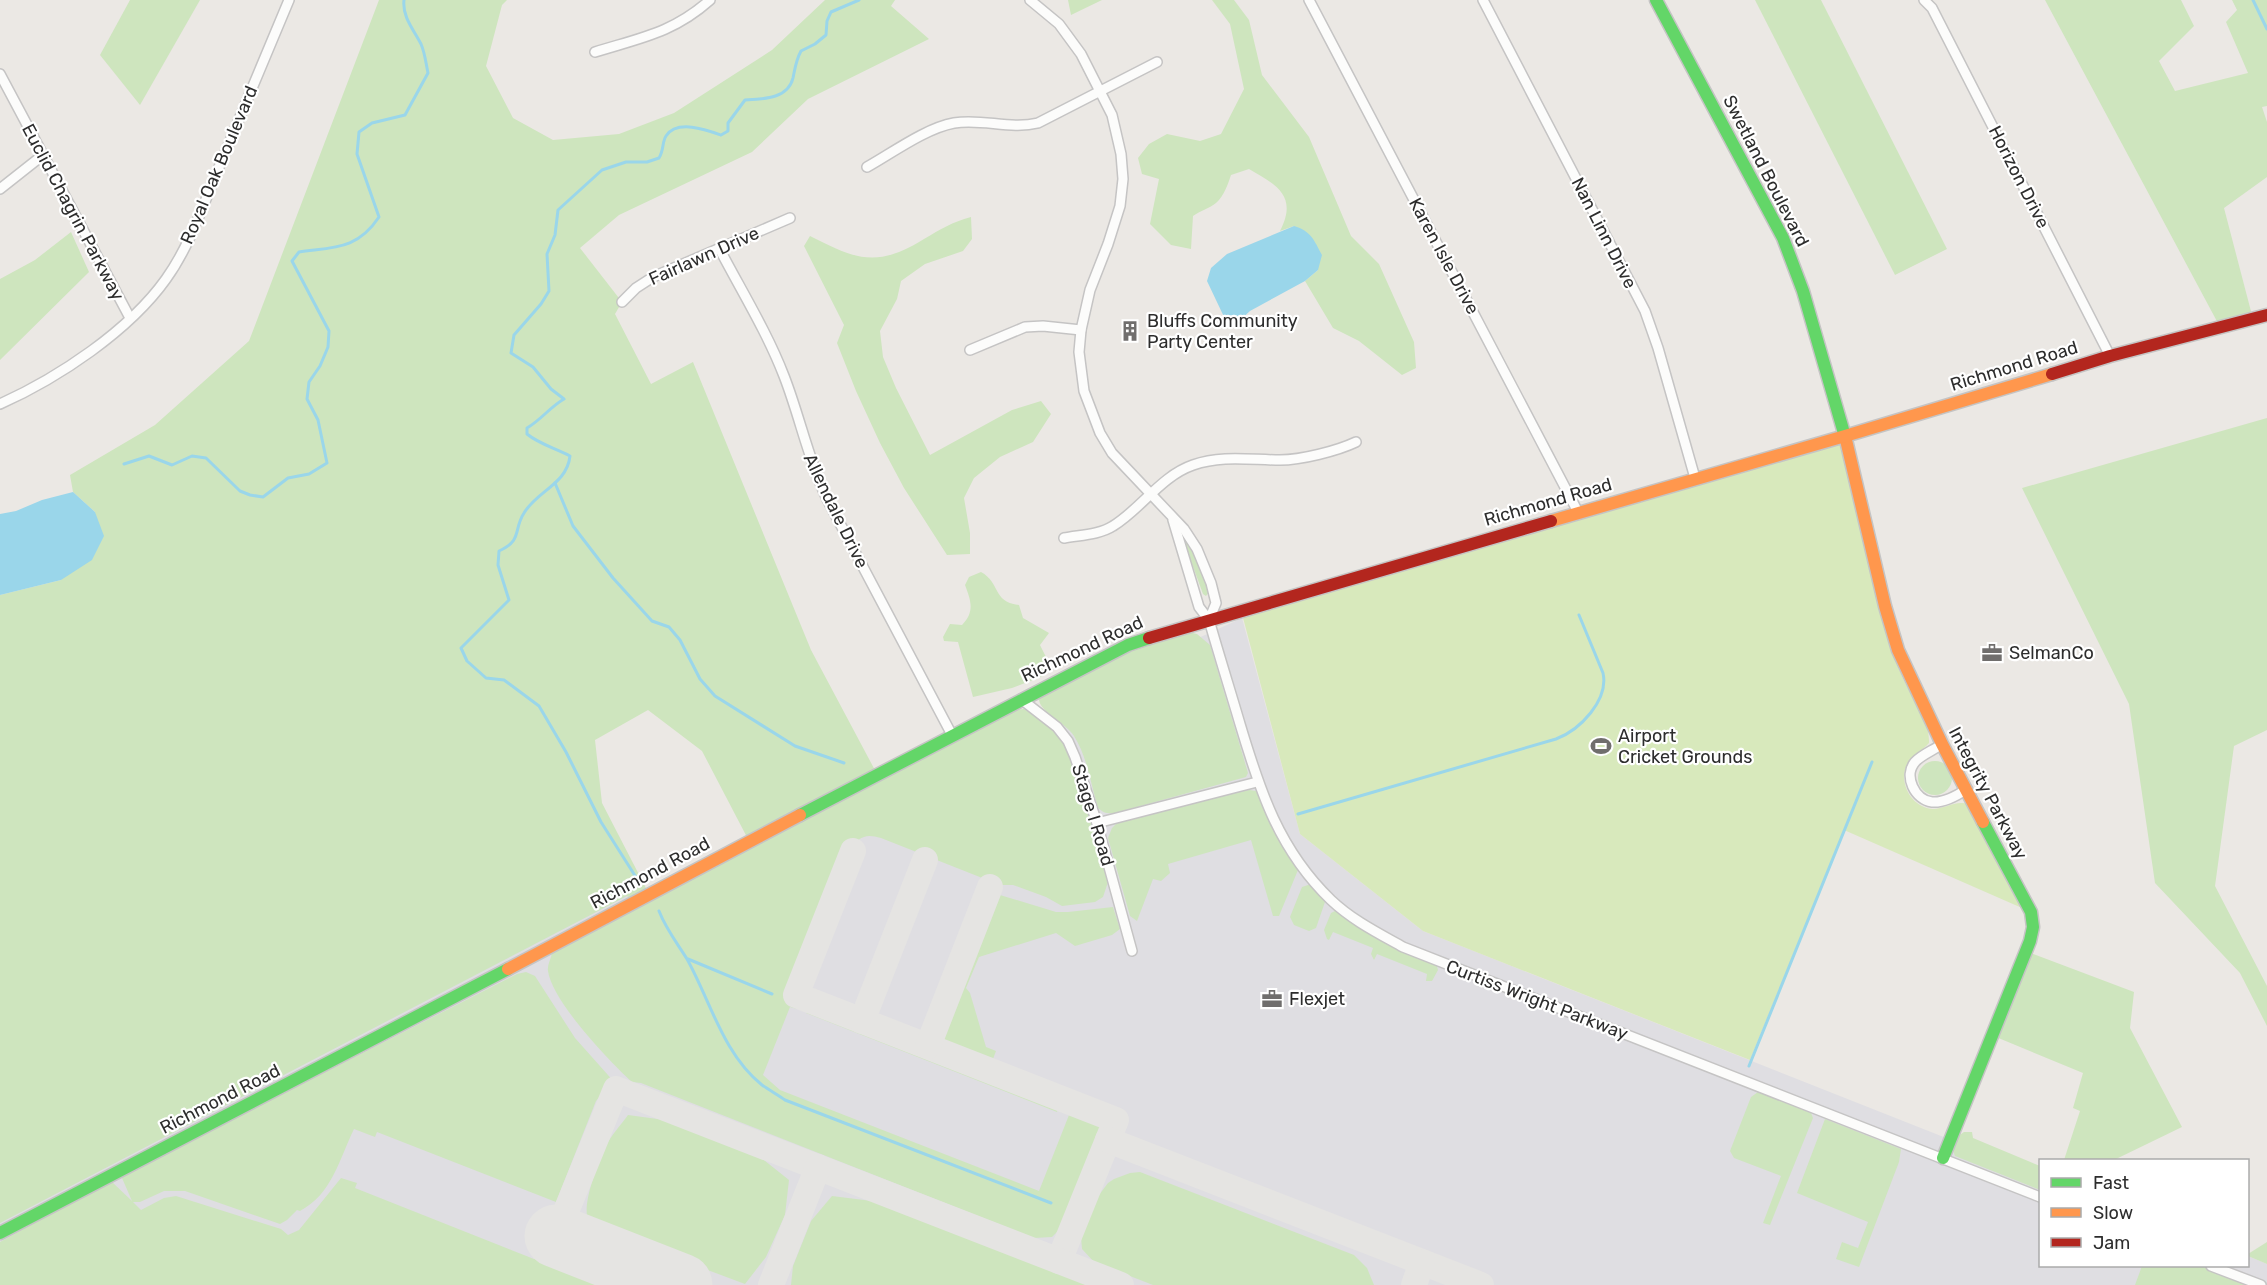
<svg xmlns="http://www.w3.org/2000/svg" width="2267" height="1285" viewBox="0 0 2267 1285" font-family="Rubik,sans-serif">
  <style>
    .airport { fill: #dfdee2 }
    .green { fill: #cee5be }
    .pitch { fill: #d8e9bc }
    .water { fill: #9ad6ea }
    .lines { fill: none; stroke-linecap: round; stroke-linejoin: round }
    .stream { stroke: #9ad6ea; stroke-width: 3 }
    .taxiway { stroke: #e5e4e2; stroke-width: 26 }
    .runway { stroke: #e5e4e2; stroke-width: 63 }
    .street-casing { stroke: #c5c4c4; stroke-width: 12 }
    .fast-casing { stroke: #c5c4c4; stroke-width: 15 }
    .slow-casing { stroke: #c5c4c4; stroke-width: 15 }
    .jam-casing { stroke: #c5c4c4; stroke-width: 15 }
    .street { stroke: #fcfcfb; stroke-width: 9 }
    .fast { stroke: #63d668; stroke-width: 12 }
    .slow { stroke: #ff974d; stroke-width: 12 }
    .jam { stroke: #b3261e; stroke-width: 12 }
    .labels { text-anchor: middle; stroke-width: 4.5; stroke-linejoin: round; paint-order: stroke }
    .street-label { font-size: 18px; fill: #2d2d2d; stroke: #fff }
    .poi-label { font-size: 18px; fill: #2d2d2d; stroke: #fff; text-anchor: start }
  </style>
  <rect width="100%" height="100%" fill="#ebe8e4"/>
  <path class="airport" d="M 1242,618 L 1300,834 L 1423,931 L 2040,1175 L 2040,1266 L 2248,1266 L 2248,1256 L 2267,1264 L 2267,1285 L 0,1285 L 0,728 L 295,644 L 661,920 L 1109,679 Z"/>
  <g class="green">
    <path d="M 130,0 L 200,0 L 140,105 L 100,55 Z"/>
    <path d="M 379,0 L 507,0 L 502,5 L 486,66 L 513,118 L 553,140 L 619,134 L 674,113 L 772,50 L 825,0 L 895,0 L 891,6 L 929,39 L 808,99 L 752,152 L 619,215 L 580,248 L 622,302 L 615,314 L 651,384 L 693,362 L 811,650 L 877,774 L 749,841 L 702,751 L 648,710 L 595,740 L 602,803 L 649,894 L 635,902 L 627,896 L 0,1223 L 0,595 L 61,580 L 95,512 L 73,492 L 70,475 L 155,425 L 249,341 Z"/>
    <path d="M 1068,0 L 1102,0 L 1071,15 Z"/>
    <path d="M 1212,0 L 1234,0 L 1249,20 L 1262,75 L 1309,137 L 1351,236 L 1379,264 L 1414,342 L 1416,368 L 1402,375 L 1359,341 L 1333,328 L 1305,281 L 1318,270 L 1294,226 L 1280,231 C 1298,196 1277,185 1249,169 L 1231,175 C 1228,184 1224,196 1216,203 C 1210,208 1200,211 1193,216 L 1191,249 L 1171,245 L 1150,224 L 1159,179 L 1142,174 L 1138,158 L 1149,144 L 1167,134 L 1200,141 L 1221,134 L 1244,89 L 1230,24 Z"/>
    <path d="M 1755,0 L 1821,0 L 1947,249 L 1895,275 Z"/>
    <path d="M 2045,0 L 2181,0 L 2194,26 L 2159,61 L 2175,91 L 2248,73 L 2226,22 L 2237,10 L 2232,0 L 2267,0 L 2267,106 L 2262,107 L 2267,122 L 2267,177 L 2224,208 L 2253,319 L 2220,327 Z"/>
    <path d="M 971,217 L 972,239 L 963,251 L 925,264 L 901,281 L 897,299 L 880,331 L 883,357 L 896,388 L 930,455 L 1012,410 L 1041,401 L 1051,414 L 1033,442 L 1000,457 L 974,478 L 964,498 L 970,533 L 970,554 L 947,555 L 904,488 L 880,443 L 856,391 L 837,343 L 844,325 L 804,246 L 810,236 C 857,260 877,268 924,239 C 941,229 952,222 971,217 Z"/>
    <path d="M 71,232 L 89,272 L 0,360 L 0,279 L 35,260 Z"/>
    <path d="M 2267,418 L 2267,730 L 2234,746 L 2215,886 L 2267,986 L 2267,1026 L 2240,973 L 2155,883 L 2129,704 L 2022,488 Z"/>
    <path d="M 1181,534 C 1196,549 1203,572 1209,592 L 1206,596 L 1203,594 Z"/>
    <path d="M 981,572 C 1001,583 992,602 1019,605 L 1023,618 L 1049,633 L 1040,645 L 1050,665 L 1043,676 L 1012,688 L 973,697 L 958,642 L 944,641 L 943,637 L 950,624 L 962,625 C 975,612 971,601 965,585 L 969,577 Z"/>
    <path d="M 1189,632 L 1197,634 L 1210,645 L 1248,773 L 1246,777 L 1115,813 C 1107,814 1104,813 1098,808 C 1091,785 1087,756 1074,736 C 1066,723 1041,713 1039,700 L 1041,696 L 1140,646 Z"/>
    <path d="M 1024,709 L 1048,723 L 1065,743 L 1077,772 L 1108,882 L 1103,897 L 1095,902 L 1062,906 L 1046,897 L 1013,885 L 1000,885 L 881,838 C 865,833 859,837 849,850 L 794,995 L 800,1002 L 797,1009 L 790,1007 L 763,1075 L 780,1090 L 1039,1191 L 1069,1115 L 1080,1111 L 1100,1119 L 1101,1129 L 1060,1229 L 1052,1237 L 1034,1238 L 641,1083 L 632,1082 C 609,1061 552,1001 548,971 C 547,965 551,959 552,953 L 1013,710 Z"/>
    <circle cx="1935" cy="778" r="17"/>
    <path d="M 1249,790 L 1256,791 L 1284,848 L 1298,870 L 1279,916 L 1273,916 L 1251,840 L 1168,864 L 1170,873 L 1161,881 L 1153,879 L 1137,921 L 1130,916 L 1108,838 L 1112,828 L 1120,820 Z"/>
    <path d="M 1311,884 L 1326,899 L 1316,928 L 1309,931 L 1294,925 L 1290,917 L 1302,887 Z"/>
    <path d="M 1000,895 L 1056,912 L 1068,912 L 1113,907 L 1120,929 L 1112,935 L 1075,946 L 1056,933 L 979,957 L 966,988 L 970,993 L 986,1047 L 996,1051 L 990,1067 C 966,1057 940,1055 942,1023 L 990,899 Z"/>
    <path d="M 1337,910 L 1436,963 L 1438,970 L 1432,981 L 1426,981 L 1427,974 L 1377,954 L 1374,960 L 1371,954 L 1373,948 L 1333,932 L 1329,940 L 1327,939 L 1324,930 L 1331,913 Z"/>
    <path d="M 2031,953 L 2134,992 L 2130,1028 L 2182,1127 L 2114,1160 L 2064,1160 L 2080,1111 L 2073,1108 L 2083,1073 L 1996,1037 Z"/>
    <path d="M 526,972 L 535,976 L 575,1038 L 616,1084 L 607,1088 L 596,1101 L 556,1202 L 377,1132 L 375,1137 L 354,1129 C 339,1160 332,1194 300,1211 L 297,1210 L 287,1220 L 280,1224 L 185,1191 L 164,1191 L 140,1202 L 133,1202 L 141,1210 L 164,1198 L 176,1196 L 281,1229 L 288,1235 L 299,1230 L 341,1178 L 357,1183 L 355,1188 L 534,1259 L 538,1251 L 624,1285 L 0,1285 L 0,1242 L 111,1181 L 132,1201 L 122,1178 L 126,1174 L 517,974 Z"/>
    <path d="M 809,1008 L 816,1008 L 1052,1100 L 1058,1107 L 1057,1112 L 806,1013 Z"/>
    <path d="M 1758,1092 L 1811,1113 L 1813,1118 L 1770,1225 L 1763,1223 L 1781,1176 L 1734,1158 L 1730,1151 L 1751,1097 Z"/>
    <path d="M 628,1115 L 665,1120 L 719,1139 L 760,1157 L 789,1180 L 785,1215 L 766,1257 L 745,1284 L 590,1226 C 579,1208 598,1164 606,1146 C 611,1135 621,1125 628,1115 Z"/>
    <path d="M 1825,1119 L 1901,1149 L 1899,1162 L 1859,1267 L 1836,1259 L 1842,1242 L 1858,1248 L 1868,1222 L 1797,1193 Z"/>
    <path d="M 1964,1132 L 1972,1132 L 1973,1138 L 2040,1166 L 2040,1190 L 1955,1156 L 1952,1148 L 1958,1136 Z"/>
    <path d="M 1140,1172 L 1354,1255 L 1367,1268 L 1374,1285 L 1153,1285 L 1094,1262 L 1082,1249 L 1081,1237 L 1096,1199 L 1108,1183 L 1114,1179 L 1130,1173 Z"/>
    <path d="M 832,1196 L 872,1201 L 1096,1285 L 791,1285 L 793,1266 L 811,1221 Z"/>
    <path d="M 2267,1242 L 2267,1264 L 2248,1256 L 2248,1254 Z"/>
    <path d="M 2142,1266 L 2201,1266 L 2249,1285 L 2135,1285 Z"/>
  </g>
  <path class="pitch" d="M 1845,436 C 1852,470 1860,505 1867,539 C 1876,586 1882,632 1902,676 C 1911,698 1930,718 1929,743 C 1923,750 1913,755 1908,763 C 1897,781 1911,808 1933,809 C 1945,809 1958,799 1969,805 L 2022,908 L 1844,830 L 1750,1060 L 1423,931 L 1300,834 L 1241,610 Z"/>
  <g class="water">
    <path d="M 1294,226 C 1311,231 1314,240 1322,255 L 1318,270 L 1305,281 L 1250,311 L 1237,323 L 1231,323 L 1225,319 L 1207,281 L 1211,268 L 1227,254 Z"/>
    <path d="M 73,492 L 95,512 L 104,536 L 92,560 L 61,580 L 0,595 L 0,514 L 16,511 L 42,500 Z"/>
  </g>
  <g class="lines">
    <g class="stream">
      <path d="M 2253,0 L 2267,29"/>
      <path d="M 124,464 L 149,456 L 172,465 L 192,456 L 206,458 L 240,491 L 250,495 L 263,497 L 288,478 L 309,474 L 327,463 L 318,420 L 307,399 L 309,382 L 320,366 L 328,347 L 329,331 L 292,261 L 299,252 C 334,247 357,250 379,217 L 357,154 L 359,132 L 372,123 L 405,115 L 428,73 C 426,64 425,53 421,44 C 414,30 402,17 404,0"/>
      <path d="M 555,483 L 573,526 L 613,578 L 652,621 L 669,627 L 680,640 L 700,679 L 715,696 L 795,746 L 844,763"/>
      <path d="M 1298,814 L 1556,739 C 1580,730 1609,700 1603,673 L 1579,615"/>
      <path d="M 639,882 L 601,822 L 566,752 L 539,706 L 504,680 L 486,678 L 467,661 L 461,648 L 509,600 L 498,565 L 499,551 C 523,540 513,530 524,513 C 537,491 567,484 570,456 C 555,448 539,444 527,434 L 527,428 C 541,420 550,407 564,399 L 551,389 L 533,367 L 511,353 L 514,335 L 541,304 L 549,291 L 547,254 L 555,235 L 558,210 L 602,170 L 626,162 L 647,162 L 659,158 C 664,150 662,142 666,136 C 677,119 707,130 721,135 L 728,131 L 728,123 L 745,100 C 763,99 788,99 793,78 C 795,68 796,60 801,51 L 815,44 L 826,35 L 827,21 L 831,12 L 859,0"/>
      <path d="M 659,911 C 666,929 677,943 687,959 C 710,1000 723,1054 762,1085 C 769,1090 778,1095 785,1100 L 1051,1203"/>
      <path d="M 688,959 L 772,994"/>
      <path d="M 1749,1066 L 1872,762"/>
    </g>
    <g class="taxiway">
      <path d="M 853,851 L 796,995 L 1116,1120 L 1059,1261"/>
      <path d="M 862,1021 L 925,860"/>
      <path d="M 928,1046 L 990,887"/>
      <path d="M 1108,1140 L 1481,1285"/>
      <path d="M 556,1236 L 616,1089 L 1121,1285"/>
      <path d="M 771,1285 L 818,1167"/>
      <path d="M 1414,1285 L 1422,1262"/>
    </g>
    <path class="runway" d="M 556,1236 L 681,1285"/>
    <g class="street-casing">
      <g id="street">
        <path d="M 1030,0 L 1059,24 L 1081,54 L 1112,115 L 1121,154 L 1123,179 L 1120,206 L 1108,244 L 1090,290 L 1081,330 L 1079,352 L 1084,391 L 1100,433 L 1112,453 L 1184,529 L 1197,549 L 1211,583 L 1216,603 L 1209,620"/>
        <path d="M 1309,0 L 1578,512"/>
        <path d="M 1483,0 L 1645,311 L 1658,348 L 1695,478"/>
        <path d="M 1924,0 L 1932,8 L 2110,356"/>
        <path d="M 595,52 C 640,38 673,33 710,0"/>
        <path d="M 0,74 L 130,318"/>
        <path d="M 867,167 C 892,153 926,128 954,123 C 982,118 1010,130 1038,123 L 1157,62"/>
        <path d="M 0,189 L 43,155"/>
        <path d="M 719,248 C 741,290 767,332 784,376 C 800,417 808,459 827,499 L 952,735"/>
        <path d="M 622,302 L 636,288 L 653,277 L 790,218"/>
        <path d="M 970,350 L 1025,327 L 1043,326 L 1081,330"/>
        <path d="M 0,404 C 58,378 129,331 166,279 C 189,247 202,208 217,172 C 241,115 265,57 289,0"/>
        <path d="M 1173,520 L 1199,607 L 1209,620 C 1219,655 1230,690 1240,724 C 1260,791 1279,850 1331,900 C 1352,920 1378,933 1403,947 L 2040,1197"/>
        <path d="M 1064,538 C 1079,535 1099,535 1113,526 C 1141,509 1161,476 1193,465 C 1222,455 1250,460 1280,460 C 1301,460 1337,451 1356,442"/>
        <path d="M 1021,699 L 1057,727 L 1068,741 L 1075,757 L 1097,823 L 1132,951"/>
        <path d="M 1942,744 C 1934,750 1921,755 1915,762 C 1903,776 1915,800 1932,802 C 1943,803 1958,795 1967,789"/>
        <path d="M 1097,823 L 1257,782"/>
        <path d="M 2211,1266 L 2261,1285"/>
      </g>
    </g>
    <g class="fast-casing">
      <g id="fast">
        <path d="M 1656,0 L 1783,238 L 1803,291 L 1846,440"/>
        <path d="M 800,815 L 1128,645 L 1149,638"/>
        <path d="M 1943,1158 L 2030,941 L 2033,927 L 2031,912 L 1983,822"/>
        <path d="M 0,1233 L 508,969"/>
      </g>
    </g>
    <g class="slow-casing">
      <g id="slow">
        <path d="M 1846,440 L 1885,606 L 1898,650 L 1942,744 L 1983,822"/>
        <path d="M 1551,521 L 1845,436 L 2052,374"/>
        <path d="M 508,969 L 800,815"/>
      </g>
    </g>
    <g class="jam-casing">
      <g id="jam">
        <path d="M 2052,374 L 2110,356 L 2267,315"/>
        <path d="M 1149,638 L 1551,521"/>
      </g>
    </g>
    <use href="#street" class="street"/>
    <use href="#fast" class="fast"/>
    <use href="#slow" class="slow"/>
    <use href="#jam" class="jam"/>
  </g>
  <defs>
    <g id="building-bare" transform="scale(1.62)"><path d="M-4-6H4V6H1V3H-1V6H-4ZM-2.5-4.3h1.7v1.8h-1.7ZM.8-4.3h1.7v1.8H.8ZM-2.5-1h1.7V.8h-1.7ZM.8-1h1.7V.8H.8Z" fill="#706e6d" stroke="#fff" stroke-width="2.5" paint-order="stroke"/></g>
    <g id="office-bare" transform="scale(1.62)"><path d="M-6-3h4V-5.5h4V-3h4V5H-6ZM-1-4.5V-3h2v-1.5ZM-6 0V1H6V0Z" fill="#706e6d" stroke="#fff" stroke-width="2.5" paint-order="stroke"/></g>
    <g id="stadium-bare" transform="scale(1.62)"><path d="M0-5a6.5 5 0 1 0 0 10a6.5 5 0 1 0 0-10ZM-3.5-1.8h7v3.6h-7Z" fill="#706e6d" stroke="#fff" stroke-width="2.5" paint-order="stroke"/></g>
  </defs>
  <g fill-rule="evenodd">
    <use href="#building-bare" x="1130" y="331"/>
    <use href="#office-bare" x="1992" y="653"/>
    <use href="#stadium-bare" x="1601" y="746"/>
    <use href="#office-bare" x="1272" y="999"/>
  </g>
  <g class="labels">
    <g class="street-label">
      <text transform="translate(219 165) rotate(-67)" y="6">Royal Oak Boulevard</text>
      <text transform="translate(1766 171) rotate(63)" y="6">Swetland Boulevard</text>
      <text transform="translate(2019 177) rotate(63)" y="6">Horizon Drive</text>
      <text transform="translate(73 212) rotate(62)" y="6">Euclid Chagrin Parkway</text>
      <text transform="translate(1604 233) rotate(63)" y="6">Nan Linn Drive</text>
      <text transform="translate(704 256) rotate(-24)" y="6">Fairlawn Drive</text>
      <text transform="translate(1444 256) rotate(62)" y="6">Karen Isle Drive</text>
      <text transform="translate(2014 366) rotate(-17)" y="6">Richmond Road</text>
      <text transform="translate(1548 502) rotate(-16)" y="6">Richmond Road</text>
      <text transform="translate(836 511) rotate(64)" y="6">Allendale Drive</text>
      <text transform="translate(1082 649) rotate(-25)" y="6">Richmond Road</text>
      <text transform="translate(1988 793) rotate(62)" y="6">Integrity Parkway</text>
      <text transform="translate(1093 815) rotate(73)" y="6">Stage I Road</text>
      <text transform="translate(650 873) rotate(-28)" y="6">Richmond Road</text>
      <text transform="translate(1537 1000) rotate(21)" y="6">Curtiss Wright Parkway</text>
      <text transform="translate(220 1099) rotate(-27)" y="6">Richmond Road</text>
    </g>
    <g class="poi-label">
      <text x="1147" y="327">Bluffs Community<tspan x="1147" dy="21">Party Center</tspan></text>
      <text x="2009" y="659">SelmanCo</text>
      <text x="1618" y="742">Airport<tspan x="1618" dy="21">Cricket Grounds</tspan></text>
      <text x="1289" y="1005">Flexjet</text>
    </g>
  </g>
  <rect x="2039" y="1159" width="210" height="108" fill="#ffffff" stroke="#ababab" stroke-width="1.5"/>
  <rect x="2051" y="1178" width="30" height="9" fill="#63d668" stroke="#ababab" stroke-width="1.5"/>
  <text x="2093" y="1189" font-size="18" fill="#2d2d2d">Fast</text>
  <rect x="2051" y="1208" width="30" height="9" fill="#ff974d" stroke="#ababab" stroke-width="1.5"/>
  <text x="2093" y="1219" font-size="18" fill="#2d2d2d">Slow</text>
  <rect x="2051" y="1238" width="30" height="9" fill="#b3261e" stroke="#ababab" stroke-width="1.5"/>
  <text x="2093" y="1249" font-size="18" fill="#2d2d2d">Jam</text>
</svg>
